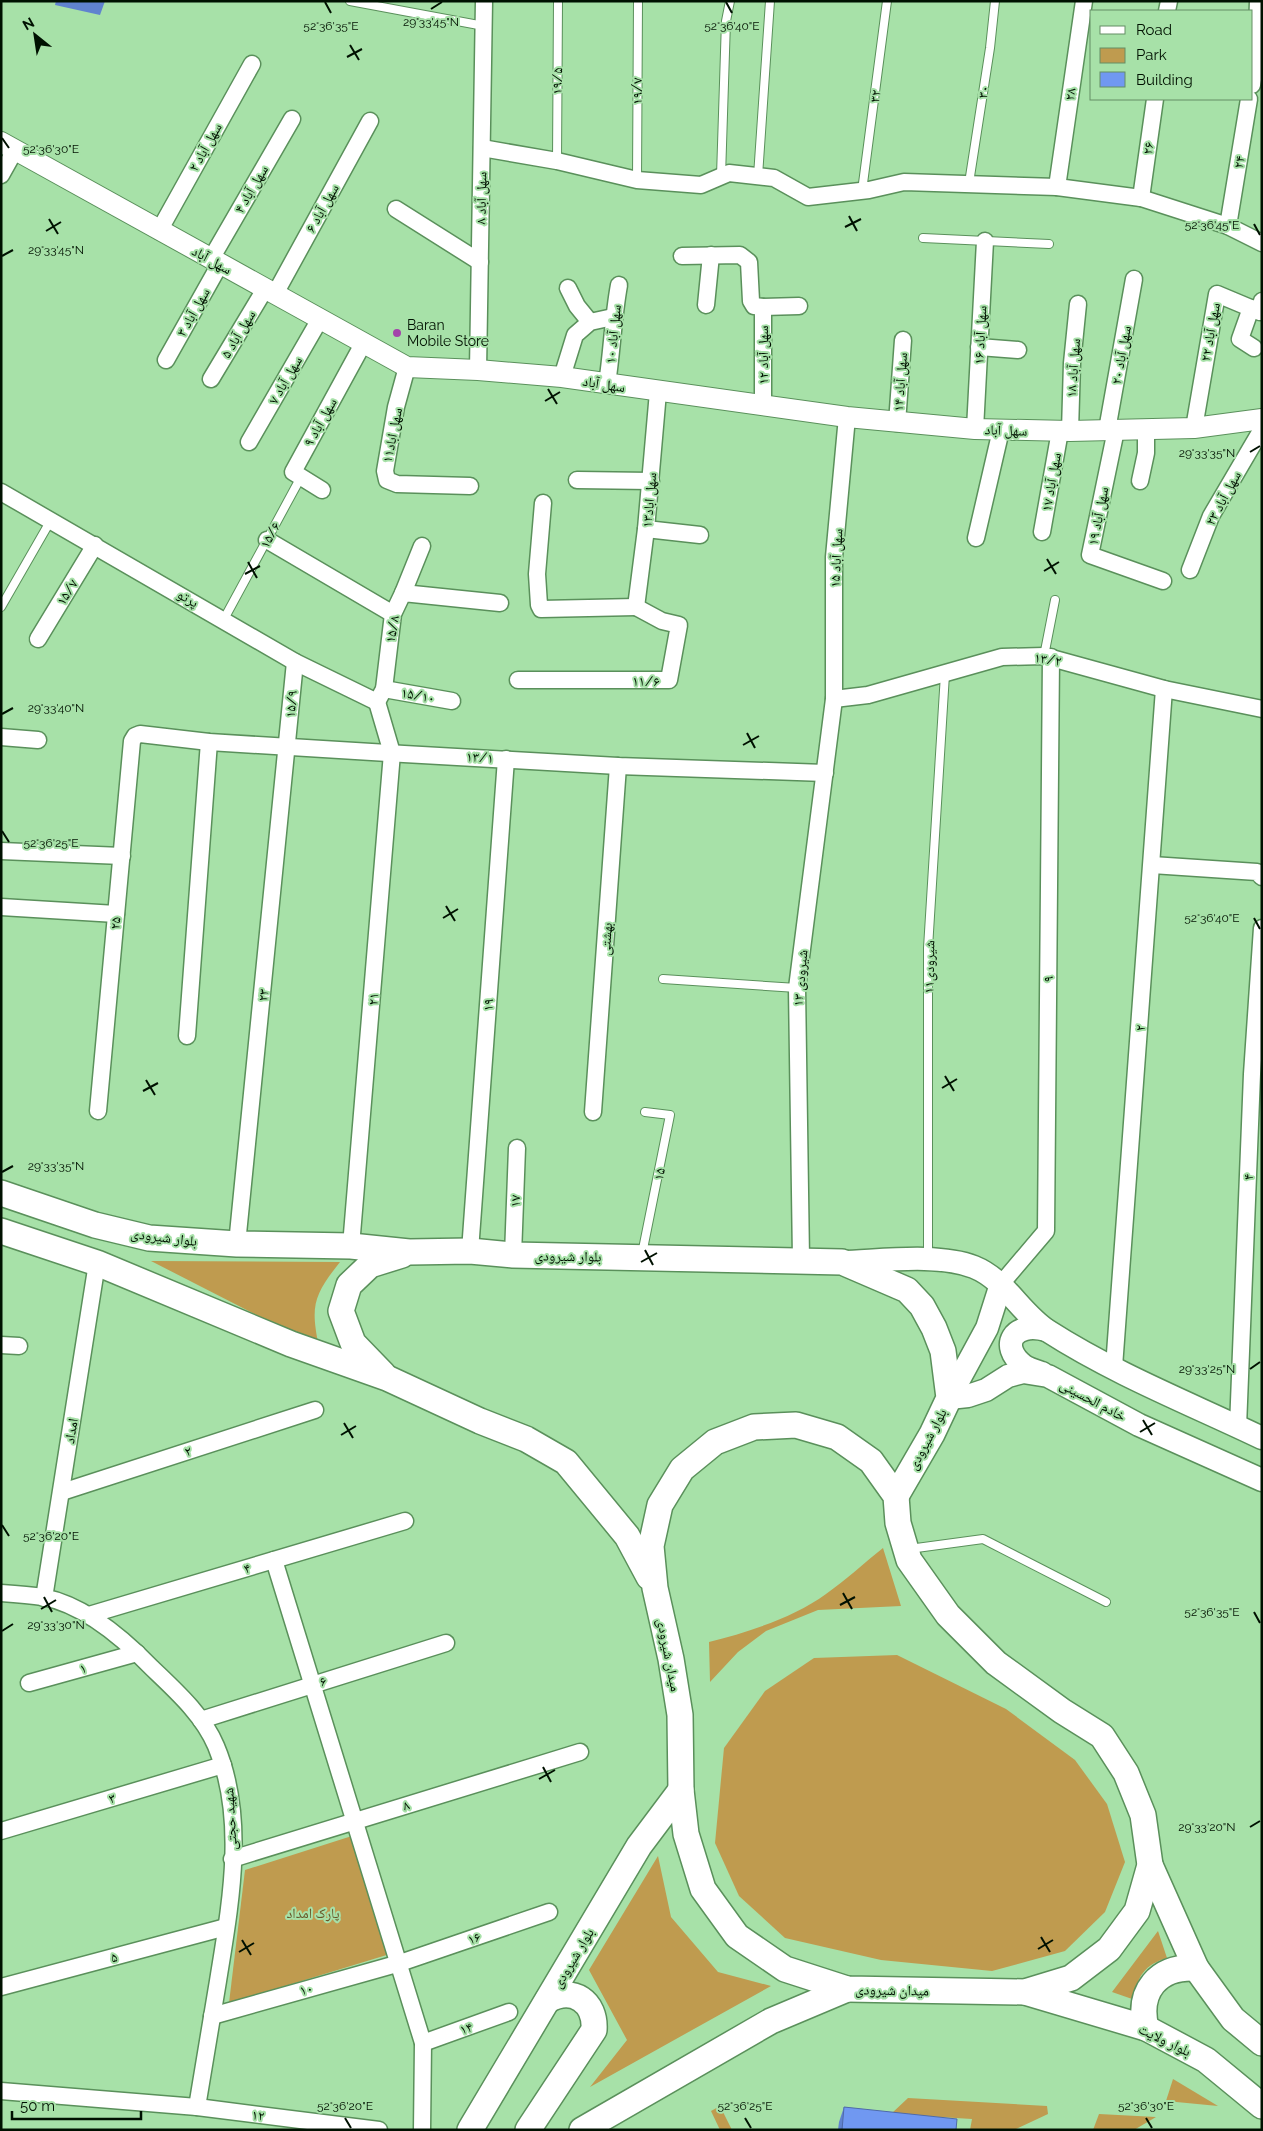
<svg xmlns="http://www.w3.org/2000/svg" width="1263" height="2131" viewBox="0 0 1263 2131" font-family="Raleway,'Noto Naskh Arabic',sans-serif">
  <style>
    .green { fill: #bf9b4f }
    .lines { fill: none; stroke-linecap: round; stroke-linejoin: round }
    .service-casing { stroke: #5a905b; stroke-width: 10 }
    .minor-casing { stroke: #5a905b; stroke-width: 19 }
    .tertiary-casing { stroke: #5a905b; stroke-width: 22 }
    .secondary-casing { stroke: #5a905b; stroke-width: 25 }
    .primary-casing { stroke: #5a905b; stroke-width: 28 }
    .service { stroke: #fff; stroke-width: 8 }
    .minor { stroke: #fff; stroke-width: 16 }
    .tertiary { stroke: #fff; stroke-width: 20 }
    .secondary { stroke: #fff; stroke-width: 22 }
    .primary { stroke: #fff; stroke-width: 25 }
    .wall { fill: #6083cf }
    .building { fill: #7098f1; stroke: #4e6aa9 }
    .ticks { fill: none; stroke: #001101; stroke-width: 2 }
    .poi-dot { fill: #a343aa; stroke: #a7e1a8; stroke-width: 2 }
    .labels { text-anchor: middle; stroke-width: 4; stroke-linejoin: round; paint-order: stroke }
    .street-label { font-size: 14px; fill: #001101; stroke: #a7e1a8 }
    .poi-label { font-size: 14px; fill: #001101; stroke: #a7e1a8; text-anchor: start }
    .park-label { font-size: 14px; fill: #695528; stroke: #a7e1a8 }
    .ticks-label { font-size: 12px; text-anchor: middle; fill: #001101; stroke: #a7e1a8; stroke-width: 4; stroke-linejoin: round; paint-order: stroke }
  </style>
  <rect width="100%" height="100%" fill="#a7e1a8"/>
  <g class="green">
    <path d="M 151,1261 L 340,1262 C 314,1295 310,1305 319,1347 Z"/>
    <path d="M 883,1548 L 901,1606 L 818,1610 L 766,1631 L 738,1652 L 710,1682 L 709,1642 C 748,1632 793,1618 826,1594 C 846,1580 864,1563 883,1548 Z"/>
    <path d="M 897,1655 L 1006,1709 L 1075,1760 L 1107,1804 L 1125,1862 L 1105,1912 L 1065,1951 L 992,1971 L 881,1960 L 785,1938 L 739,1896 L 715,1843 L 724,1748 L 765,1691 L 814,1658 Z"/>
    <path d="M 355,1835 L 390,1954 L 229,2003 L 245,1870 Z"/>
    <path d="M 658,1856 L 671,1917 L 718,1972 L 771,1986 L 590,2087 L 627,2040 L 589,1970 Z"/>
    <path d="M 1158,1931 L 1167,1958 C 1146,1964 1135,1977 1135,2000 L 1112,1992 Z"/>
    <path d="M 1173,2079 L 1218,2106 L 1166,2101 Z"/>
    <path d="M 908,2098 L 1047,2106 L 1048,2114 L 1014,2130 L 970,2130 L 972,2119 L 891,2114 Z"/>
    <path d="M 720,2106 L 732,2130 L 720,2130 L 711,2111 Z"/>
    <path d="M 1099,2114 L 1156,2117 L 1134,2130 L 1093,2130 Z"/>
  </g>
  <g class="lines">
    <g class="service-casing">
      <g id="service">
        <path d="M 350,1 L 484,26"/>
        <path d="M 557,161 L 558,1"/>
        <path d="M 721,176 L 726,21 L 730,1"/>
        <path d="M 758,176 L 770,1"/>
        <path d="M 637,180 L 638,1"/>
        <path d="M 969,183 L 990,48 L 995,1"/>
        <path d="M 862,191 L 887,1"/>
        <path d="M 923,238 L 1049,244"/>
        <path d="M 1,607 L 51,520"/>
        <path d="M 224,619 L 301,477"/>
        <path d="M 1044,656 L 1055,600"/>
        <path d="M 663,979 L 797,988"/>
        <path d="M 642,1254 L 670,1115 L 645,1112"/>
        <path d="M 928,1256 L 928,948 L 945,674"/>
        <path d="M 909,1549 L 983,1539 L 1106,1602"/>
      </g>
    </g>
    <g class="minor-casing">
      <g id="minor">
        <path d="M 1167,11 L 1169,1"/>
        <path d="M 1252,85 L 1256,62 L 1258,1"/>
        <path d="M 482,148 L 557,161 L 637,180 L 701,185 L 729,173 L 774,178 L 808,197 L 869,190 L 904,182 L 1057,187 L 1141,198 L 1228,226 L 1262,243"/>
        <path d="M 1,175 L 15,150"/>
        <path d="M 1057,187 L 1084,1"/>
        <path d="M 1141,198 L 1155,99"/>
        <path d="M 396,209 L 480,262"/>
        <path d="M 1228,226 L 1249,99"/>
        <path d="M 159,231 L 252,64"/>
        <path d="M 682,256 L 740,255 L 749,262 L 751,301 L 754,306 L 763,307 L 763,406"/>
        <path d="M 211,259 L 292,119"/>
        <path d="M 568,288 L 577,306 L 590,322"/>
        <path d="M 275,294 L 370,121"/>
        <path d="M 706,305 L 711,255"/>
        <path d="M 763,307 L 799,306"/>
        <path d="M 1251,308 L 1240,339 L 1254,348"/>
        <path d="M 979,347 L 1018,350"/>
        <path d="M 166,360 L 220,264"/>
        <path d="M 407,367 L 396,407 L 385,471 L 387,480 L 397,484 L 470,486"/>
        <path d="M 478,370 L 484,1"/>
        <path d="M 562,377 L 575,335 L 590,322 L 613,317"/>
        <path d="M 211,379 L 265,289"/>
        <path d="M 607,384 C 612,351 613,318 619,285"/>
        <path d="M 897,423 L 903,340"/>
        <path d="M 1194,428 L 1217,294 L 1260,312 L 1262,301"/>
        <path d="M 975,429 L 985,241"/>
        <path d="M 1107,430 L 1134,279"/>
        <path d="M 1116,430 L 1090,555 L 1163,581"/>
        <path d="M 1070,431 L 1072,363 L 1078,304"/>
        <path d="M 249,442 L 320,319"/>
        <path d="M 577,480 L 651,481"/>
        <path d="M 1140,481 L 1146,453 L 1146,429"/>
        <path d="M 322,490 L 293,472 L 364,342"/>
        <path d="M 1,492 L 295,662 L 377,702"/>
        <path d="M 543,503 L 537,574 L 539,605 L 541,609 L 636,607"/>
        <path d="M 646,529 L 700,535"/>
        <path d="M 1042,532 L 1060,431"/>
        <path d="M 976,538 L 1001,430"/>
        <path d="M 267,540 L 393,614"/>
        <path d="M 1190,570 L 1211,516 L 1262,429"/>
        <path d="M 403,593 L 422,546"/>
        <path d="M 636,607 L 646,529 L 658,392"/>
        <path d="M 38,639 L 95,545"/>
        <path d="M 518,680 L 669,680 L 679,625 L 662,621 L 636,607"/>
        <path d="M 384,689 L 452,701"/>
        <path d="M 834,699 L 868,695 L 1002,657 L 1044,656 L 1164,689 L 1262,709"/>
        <path d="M 377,702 L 384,689 L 393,614 L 403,593 L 500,603"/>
        <path d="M 1,737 L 38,740"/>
        <path d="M 1,851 L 122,856"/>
        <path d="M 1152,865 L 1257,872 L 1262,877"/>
        <path d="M 1,907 L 116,914"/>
        <path d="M 187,1036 L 209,742"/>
        <path d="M 98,1111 L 132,741 L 135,736 L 140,734 L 209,742 L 404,754 L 618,766 L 825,773"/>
        <path d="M 593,1112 L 618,766"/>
        <path d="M 237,1244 L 295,662"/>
        <path d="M 351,1246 L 392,753 L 377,702"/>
        <path d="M 470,1251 L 506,759"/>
        <path d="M 513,1255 L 517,1148"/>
        <path d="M 801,1259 L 797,988 L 834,699 L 834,557 L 847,417"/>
        <path d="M 1001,1284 L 1046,1231 L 1051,657"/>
        <path d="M 1,1345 L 19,1346"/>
        <path d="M 1114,1367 L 1164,689"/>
        <path d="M 1238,1427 L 1252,1074 L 1262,928"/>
        <path d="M 62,1492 L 315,1410"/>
        <path d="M 274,1560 L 423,2043 L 422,2130"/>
        <path d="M 1,1593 C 15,1594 29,1595 43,1597 C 85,1605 123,1638 152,1668 C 176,1691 203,1715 216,1746 C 247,1819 230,1906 218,1981 C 211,2023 204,2065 197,2107"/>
        <path d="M 44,1598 L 97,1263"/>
        <path d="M 89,1615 L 405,1521"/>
        <path d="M 29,1683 L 137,1653"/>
        <path d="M 201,1720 L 446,1643"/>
        <path d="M 1,1831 L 223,1765"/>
        <path d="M 232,1859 L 580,1752"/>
        <path d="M 1,1987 L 226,1927"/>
        <path d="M 212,2016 L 400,1963 L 549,1912"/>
        <path d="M 423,2043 L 509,2012"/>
        <path d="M 1,2091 L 197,2107 L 379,2130"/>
      </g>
    </g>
    <g class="tertiary-casing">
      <path id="tertiary" d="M 1,142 L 407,367 L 478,370 L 562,377 L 847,417 L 975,429 L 1070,431 L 1194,428 L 1262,419"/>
    </g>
    <g class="secondary-casing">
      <g id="secondary">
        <path d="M 842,1262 C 880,1261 939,1253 974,1267 C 1006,1280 1020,1313 1048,1331 C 1115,1374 1191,1404 1262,1438"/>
        <path d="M 1042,1373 C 1036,1371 1028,1369 1023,1365 C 999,1346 1013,1321 1046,1330"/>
        <path d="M 949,1398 L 968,1396 L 986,1390 L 1008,1376 L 1023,1372 L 1048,1376 L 1139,1425 L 1262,1480"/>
        <path d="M 949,1398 L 987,1328 L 1001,1284"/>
      </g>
    </g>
    <g class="primary-casing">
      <g id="primary">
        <path d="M 1,1193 L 95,1225 L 149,1238 L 237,1244 L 351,1246 L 409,1252 L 470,1251 L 513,1255 L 842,1262 L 907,1290 L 922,1306 L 934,1328 L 943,1351 L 949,1398 L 932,1434 L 896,1496"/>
        <path d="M 1,1231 L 97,1263 L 291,1344 L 387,1378 L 480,1421 L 526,1439 L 566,1462 L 627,1536 L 649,1577"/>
        <path d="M 383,1374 L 353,1343 L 341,1311 L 349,1285 L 370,1265 L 402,1255"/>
        <path d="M 796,1425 L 837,1437 L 871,1461 L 896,1496 L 898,1523 L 909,1560 L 948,1615 L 996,1663 L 1062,1711 L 1102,1736 L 1126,1773 L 1143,1815 L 1150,1865 L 1137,1911 L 1109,1949 L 1071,1978 L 1025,1992 L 847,1989 L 785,1969 L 737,1936 L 703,1889 L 686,1834 L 681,1790 L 680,1715 L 671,1659 L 655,1588 L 651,1546 L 660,1505 L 682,1469 L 715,1442 L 754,1427 Z"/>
        <path d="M 1150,1865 L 1196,1968 L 1233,2019 L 1262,2043"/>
        <path d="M 1025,1992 L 1146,2028 L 1206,2060 L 1262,2106"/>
        <path d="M 1146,2028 C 1137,1991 1158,1966 1196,1968"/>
        <path d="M 470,2130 L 639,1846 L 681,1790"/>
        <path d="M 528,2130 L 594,2030 C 596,2002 573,1986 548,2000"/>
        <path d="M 582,2130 L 771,2021 L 847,1989"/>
      </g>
    </g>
    <use href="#service" class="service"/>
    <use href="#minor" class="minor"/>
    <use href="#tertiary" class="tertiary"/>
    <use href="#secondary" class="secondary"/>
    <use href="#primary" class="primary"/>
  </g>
  <g class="wall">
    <path d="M 56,1 L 105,1 L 100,15 L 55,5 Z"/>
    <path d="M 844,2107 L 956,2130 L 838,2130 L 839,2122 Z"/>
  </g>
  <path class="building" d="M 844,2107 L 957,2119 L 956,2130 L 842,2130 Z"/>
  <path class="ticks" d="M 325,2 L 331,13M 726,2 L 732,13M 431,9 L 442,2M 350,45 L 359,60M 347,57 L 362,49M 2,138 L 9,148M 849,216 L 857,231M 49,219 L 58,234M 1254,224 L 1260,235M 845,227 L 861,219M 46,231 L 61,222M 2,256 L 13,250M 548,389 L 557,404M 545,401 L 560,392M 1250,452 L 1260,446M 1047,559 L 1056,574M 248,562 L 257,578M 1044,571 L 1059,562M 245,574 L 260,566M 2,714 L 13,708M 747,733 L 755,748M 743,745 L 759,736M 2,831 L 9,842M 446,906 L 455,921M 443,918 L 458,909M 1254,918 L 1260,929M 945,1076 L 954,1091M 146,1080 L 155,1095M 942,1088 L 957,1079M 143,1091 L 158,1083M 2,1172 L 13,1166M 645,1250 L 653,1265M 641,1262 L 657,1253M 1250,1369 L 1260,1362M 1143,1420 L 1152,1435M 344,1423 L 353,1438M 1140,1432 L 1155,1423M 341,1435 L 356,1426M 2,1525 L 9,1536M 843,1593 L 852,1609M 44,1597 L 52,1612M 840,1605 L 855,1597M 41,1609 L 56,1600M 1254,1612 L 1260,1623M 2,1631 L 13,1624M 543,1767 L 551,1782M 539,1779 L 555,1770M 1250,1827 L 1260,1821M 1041,1937 L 1050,1952M 242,1940 L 251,1955M 1038,1949 L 1053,1940M 239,1952 L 254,1943M 345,2118 L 351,2128M 745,2118 L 751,2128M 1146,2118 L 1152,2128"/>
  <circle class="poi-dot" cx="397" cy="333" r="5"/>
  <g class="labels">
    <g class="street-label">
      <text transform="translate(557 81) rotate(-89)" y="5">۱۹/۵</text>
      <text transform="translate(637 91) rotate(-90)" y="5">۱۹/۷</text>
      <text transform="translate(983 92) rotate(-81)" y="5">۳۰</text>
      <text transform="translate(1070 94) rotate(-82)" y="5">۲۸</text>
      <text transform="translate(875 96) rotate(-82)" y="5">۳۲</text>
      <text transform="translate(205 147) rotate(-61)" y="5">سهل آباد ۲</text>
      <text transform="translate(1148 148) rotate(-82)" y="5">۲۶</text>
      <text transform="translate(1239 162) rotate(-80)" y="5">۲۴</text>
      <text transform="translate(251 189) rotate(-60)" y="5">سهل آباد ۴</text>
      <text transform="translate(481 198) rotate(-89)" y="5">سهل آباد ۸</text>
      <text transform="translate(322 208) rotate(-61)" y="5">سهل آباد ۶</text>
      <text transform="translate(212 260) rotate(29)" y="5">سهل آباد</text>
      <text transform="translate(193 312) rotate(-61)" y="5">سهل آباد ۳</text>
      <text transform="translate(1210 332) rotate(-80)" y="5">سهل آباد ۲۲</text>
      <text transform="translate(238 334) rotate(-59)" y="5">سهل آباد ۵</text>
      <text transform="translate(613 334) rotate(-84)" y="5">سهل آباد ۱۰</text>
      <text transform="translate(980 335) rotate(-87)" y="5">سهل آباد ۱۶</text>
      <text transform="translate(763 355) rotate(-90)" y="5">سهل آباد ۱۲</text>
      <text transform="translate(1121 355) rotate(-80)" y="5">سهل آباد ۲۰</text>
      <text transform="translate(1073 368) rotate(-86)" y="5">سهل آباد ۱۸</text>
      <text transform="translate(285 380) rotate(-60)" y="5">سهل آباد ۷</text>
      <text transform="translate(900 382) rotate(-86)" y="5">سهل آباد ۱۴</text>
      <text transform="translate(604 384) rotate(9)" y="5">سهل آباد</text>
      <text transform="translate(320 422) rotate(-61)" y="5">سهل آباد ۹</text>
      <text transform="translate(1006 430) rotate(2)" y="5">سهل آباد</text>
      <text transform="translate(392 435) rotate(-79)" y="5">سهل اباد۱۱</text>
      <text transform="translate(1051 482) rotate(-80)" y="5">سهل آباد ۱۷</text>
      <text transform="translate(1223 498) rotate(-62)" y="5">سهل آباد ۲۳</text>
      <text transform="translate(649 500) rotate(-85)" y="5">سهل اباد۱۳</text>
      <text transform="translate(1098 516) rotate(-79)" y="5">سهل آباد ۱۹</text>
      <text transform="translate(270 535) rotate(-61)" y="5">۱۵/۶</text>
      <text transform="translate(836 558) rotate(-87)" y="5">سهل آباد ۱۵</text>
      <text transform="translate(67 592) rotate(-58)" y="5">۱۵/۷</text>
      <text transform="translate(188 598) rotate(30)" y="5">پرتو</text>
      <text transform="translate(392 629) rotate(-80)" y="5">۱۵/۸</text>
      <text transform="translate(1048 659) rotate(8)" y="5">۱۳/۲</text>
      <text transform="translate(646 681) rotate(1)" y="5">۱۱/۶</text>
      <text transform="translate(418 695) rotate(10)" y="5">۱۵/۱۰</text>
      <text transform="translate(291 704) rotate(-85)" y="5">۱۵/۹</text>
      <text transform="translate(480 757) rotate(3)" y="5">۱۳/۱</text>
      <text transform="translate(115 923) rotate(-85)" y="5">۲۵</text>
      <text transform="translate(606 939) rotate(-86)" y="5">بهشتی</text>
      <text transform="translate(929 967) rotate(-89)" y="5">۱۱شیرودی</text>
      <text transform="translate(800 978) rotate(-85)" y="5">شیرودی ۱۳</text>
      <text transform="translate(1048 979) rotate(-89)" y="5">۹</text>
      <text transform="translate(263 995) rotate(-84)" y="5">۲۳</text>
      <text transform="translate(373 999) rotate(-85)" y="5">۲۱</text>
      <text transform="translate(488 1005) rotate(-86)" y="5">۱۹</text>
      <text transform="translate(1140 1028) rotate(-86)" y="5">۲</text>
      <text transform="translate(659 1174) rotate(-79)" y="5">۱۵</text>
      <text transform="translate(1248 1177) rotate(-88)" y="5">۴</text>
      <text transform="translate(515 1201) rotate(-88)" y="5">۱۷</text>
      <text transform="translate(164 1237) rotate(7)" y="5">بلوار شیرودی</text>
      <text transform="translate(568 1256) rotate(1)" y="5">بلوار شیرودی</text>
      <text transform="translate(1093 1400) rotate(28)" y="5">خادم الحسینی</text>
      <text transform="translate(71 1431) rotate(-81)" y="5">امداد</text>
      <text transform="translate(927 1439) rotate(-62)" y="5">بلوار شیرودی</text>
      <text transform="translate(188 1451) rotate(-18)" y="5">۲</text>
      <text transform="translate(247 1568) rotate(-17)" y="5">۴</text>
      <text transform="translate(669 1655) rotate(79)" y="5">میدان شیرودی</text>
      <text transform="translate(83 1668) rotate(-16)" y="5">۱</text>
      <text transform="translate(323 1681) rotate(-17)" y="5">۶</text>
      <text transform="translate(112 1798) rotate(-17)" y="5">۳</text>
      <text transform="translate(406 1805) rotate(-17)" y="5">۸</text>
      <text transform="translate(230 1819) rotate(-93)" y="5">شهید حجتی</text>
      <text transform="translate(474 1938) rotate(-19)" y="5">۱۶</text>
      <text transform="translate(114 1957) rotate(-15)" y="5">۵</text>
      <text transform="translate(573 1958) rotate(-59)" y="5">بلوار شیرودی</text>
      <text transform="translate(306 1989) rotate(-16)" y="5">۱۰</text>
      <text transform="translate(892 1990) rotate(1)" y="5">میدان شیرودی</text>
      <text transform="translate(466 2028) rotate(-19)" y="5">۱۴</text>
      <text transform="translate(1165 2040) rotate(26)" y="5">بلوار ولایت</text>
      <text transform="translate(258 2115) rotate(7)" y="5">۱۲</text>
    </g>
    <g class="poi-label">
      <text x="407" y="330">Baran<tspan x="407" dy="16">Mobile Store</tspan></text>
    </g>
    <g class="park-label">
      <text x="313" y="1918">پارک امداد</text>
    </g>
  </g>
  <g class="ticks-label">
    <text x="431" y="26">29°33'45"N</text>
    <text x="331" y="30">52°36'35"E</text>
    <text x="732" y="30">52°36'40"E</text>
    <text x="51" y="153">52°36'30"E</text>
    <text x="1212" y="229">52°36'45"E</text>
    <text x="56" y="254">29°33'45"N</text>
    <text x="1207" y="457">29°33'35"N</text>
    <text x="56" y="712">29°33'40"N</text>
    <text x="51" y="847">52°36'25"E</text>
    <text x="1212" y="922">52°36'40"E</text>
    <text x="56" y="1170">29°33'35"N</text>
    <text x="1207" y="1373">29°33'25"N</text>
    <text x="51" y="1540">52°36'20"E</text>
    <text x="1212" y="1616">52°36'35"E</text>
    <text x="56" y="1629">29°33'30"N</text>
    <text x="1207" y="1831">29°33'20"N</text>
    <text x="345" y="2110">52°36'20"E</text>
    <text x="745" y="2110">52°36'25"E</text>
    <text x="1146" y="2110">52°36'30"E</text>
  </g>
  <rect width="1263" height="2131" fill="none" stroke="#001101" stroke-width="5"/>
  <rect x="1090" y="10" width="162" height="90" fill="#a7e1a8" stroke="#648e65"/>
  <rect x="1100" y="26" width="25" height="8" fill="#ffffff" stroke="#648e65"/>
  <text x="1136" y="35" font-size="15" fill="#001101">Road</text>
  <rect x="1100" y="48" width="25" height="15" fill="#bf9b4f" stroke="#648e65"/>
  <text x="1136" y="60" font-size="15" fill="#001101">Park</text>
  <rect x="1100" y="72" width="25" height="15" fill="#7098f1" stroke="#648e65"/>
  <text x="1136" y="85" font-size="15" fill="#001101">Building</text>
  <g transform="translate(35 35) rotate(330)" stroke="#a7e1a8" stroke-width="4" paint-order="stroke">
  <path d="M0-4L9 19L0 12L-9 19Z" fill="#001101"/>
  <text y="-8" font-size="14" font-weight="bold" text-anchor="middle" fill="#001101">N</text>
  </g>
  <path d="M12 2111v8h129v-8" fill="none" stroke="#001101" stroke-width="2.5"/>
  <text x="20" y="2111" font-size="15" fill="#001101" stroke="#a7e1a8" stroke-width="4" paint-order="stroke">50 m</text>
</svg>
